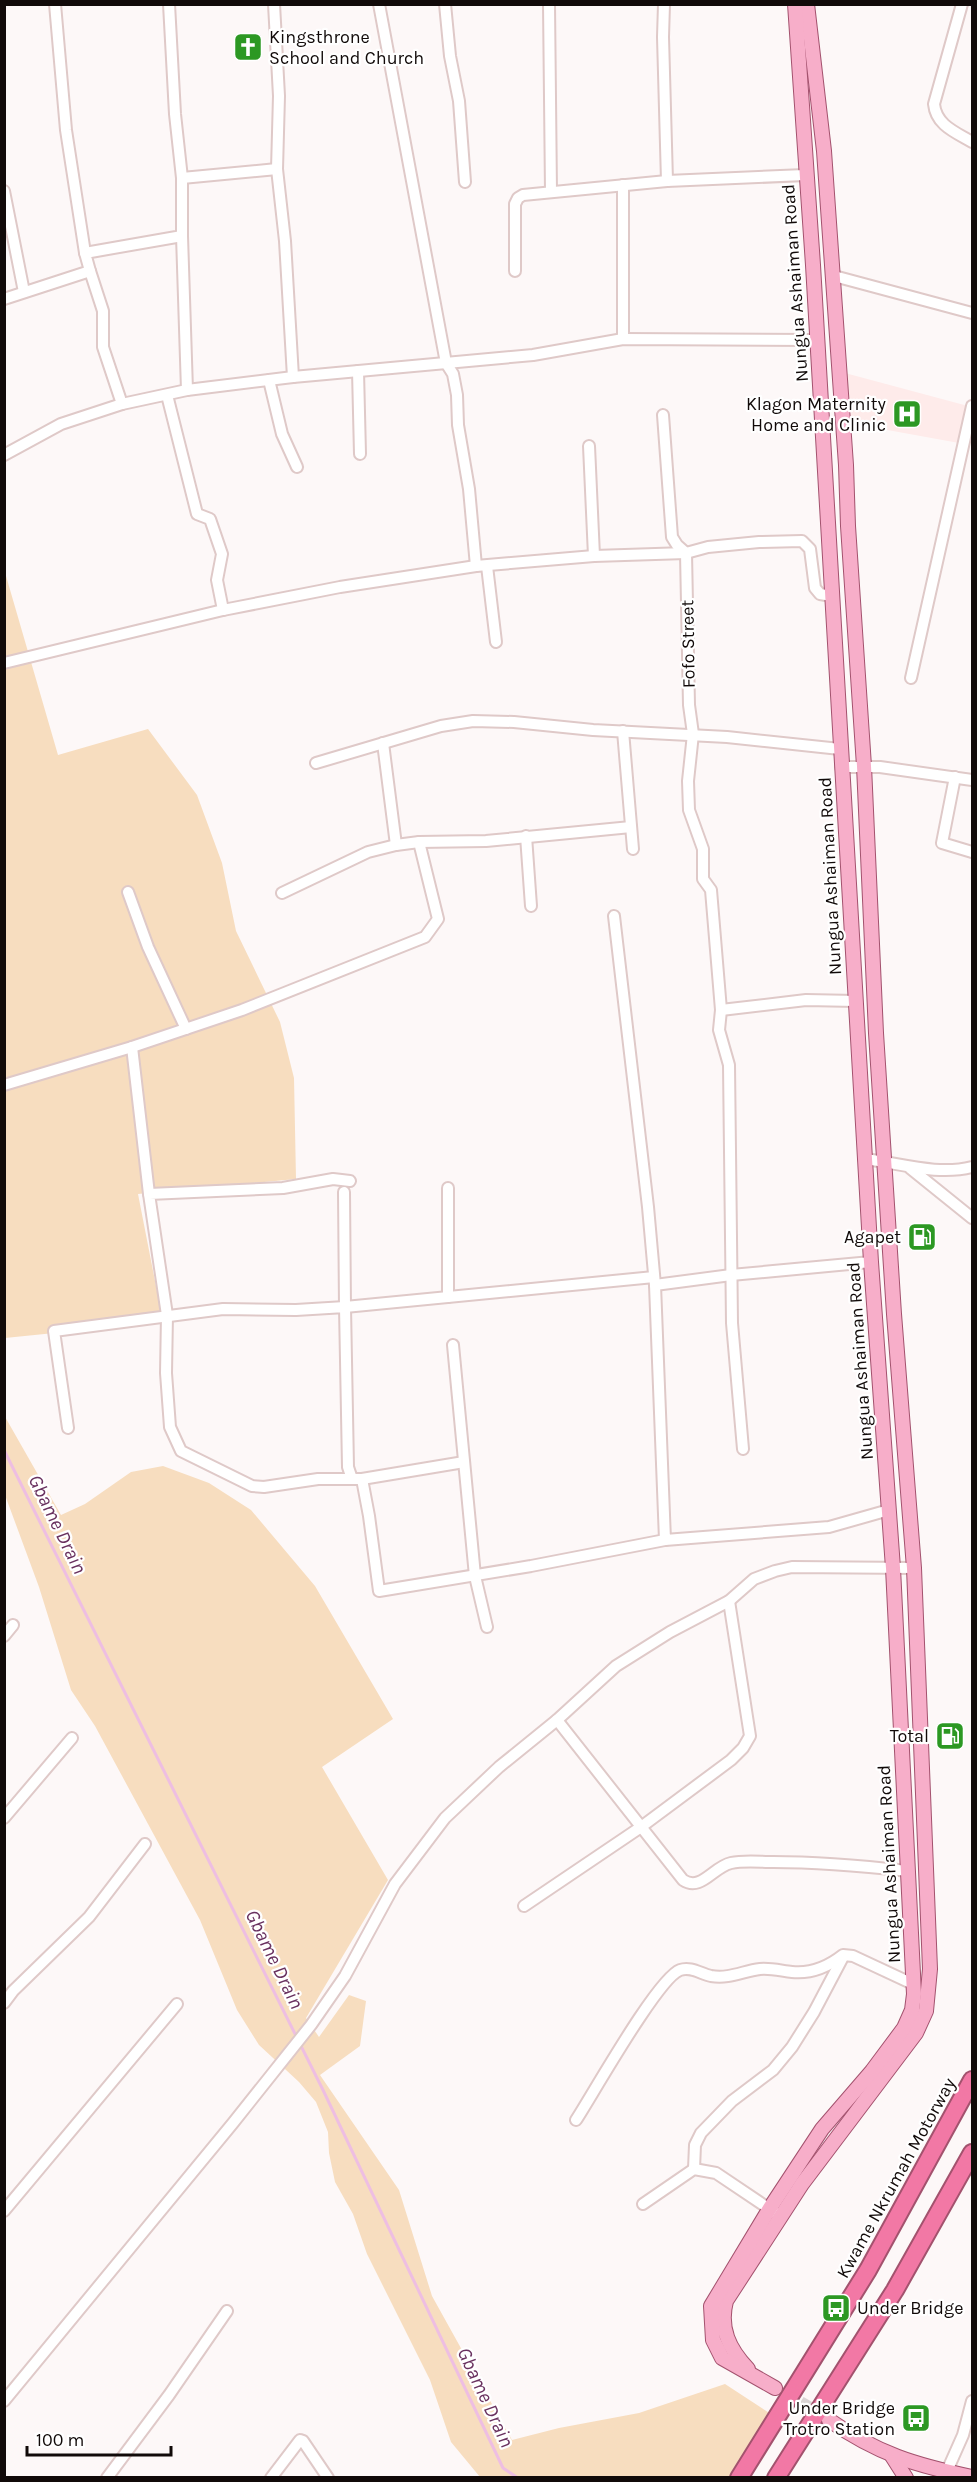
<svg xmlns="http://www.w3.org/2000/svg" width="977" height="2482" viewBox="0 0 977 2482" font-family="Karla,sans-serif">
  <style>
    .built { fill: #feebea }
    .green { fill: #f7ddbf }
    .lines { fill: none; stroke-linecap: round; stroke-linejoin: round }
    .stream { stroke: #eebee2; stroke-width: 3 }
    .major-tunnel { stroke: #dad4d4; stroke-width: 14; stroke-dasharray: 14 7; stroke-linecap: butt }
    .minor-casing { stroke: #dfc9c8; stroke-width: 14 }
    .major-casing { stroke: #a3526e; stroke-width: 16 }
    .highway-casing { stroke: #a3526e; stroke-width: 20 }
    .minor { stroke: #fff; stroke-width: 10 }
    .major { stroke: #f7aec9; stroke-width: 14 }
    .highway { stroke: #f278a5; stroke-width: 16 }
    .labels { text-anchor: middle; stroke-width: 4.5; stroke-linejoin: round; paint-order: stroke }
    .poi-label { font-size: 18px; fill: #110a09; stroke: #fff; text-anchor: end }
    .street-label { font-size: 18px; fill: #110a09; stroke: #fff }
    .water-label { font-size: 20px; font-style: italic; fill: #69315f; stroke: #fff }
  </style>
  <rect width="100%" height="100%" fill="#fdf8f8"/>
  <path class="built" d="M 845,373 L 968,406 L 959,443 L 849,423 Z"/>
  <g class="green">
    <path d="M 4,569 L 58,755 L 148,729 L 197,795 L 222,863 L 236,931 L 280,1022 L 294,1078 L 296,1179 L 138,1194 L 163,1322 L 5,1338 Z"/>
    <path d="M 4,1415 L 61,1515 L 85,1504 L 131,1472 L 163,1466 L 209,1483 L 251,1510 L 315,1586 L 393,1719 L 322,1767 L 388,1880 L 306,2018 L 319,2037 L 349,1995 L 366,2001 L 360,2046 L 320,2075 L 399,2190 L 432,2296 L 512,2440 L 559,2428 L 639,2413 L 725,2384 L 774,2416 L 732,2477 L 480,2477 L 451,2442 L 430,2380 L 367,2254 L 353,2214 L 335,2182 L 329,2153 L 328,2132 L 316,2102 L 299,2082 L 259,2045 L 237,2010 L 200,1920 L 95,1726 L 71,1690 L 39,1587 L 5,1495 Z"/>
  </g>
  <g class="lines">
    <path class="stream" d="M 4,1450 L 323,2090 L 503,2468 L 518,2478"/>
    <path class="major-tunnel" d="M 782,2392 L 825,2418"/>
    <g class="minor-casing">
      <g id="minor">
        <path d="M 55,4 L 66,130 L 85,253"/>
        <path d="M 274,4 L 279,96 L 277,169 L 285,241 L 293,377"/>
        <path d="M 379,4 L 446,363 L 453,374 L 457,395 L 458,425 L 469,489 L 476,566"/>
        <path d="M 445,4 L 450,56 L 459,101 L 465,182"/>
        <path d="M 549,4 L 551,192"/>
        <path d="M 664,4 L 663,37 L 667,181"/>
        <path d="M 962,4 L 934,104 C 936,125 955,132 972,142"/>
        <path d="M 182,178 L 277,169"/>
        <path d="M 623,185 L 623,339"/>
        <path d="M 4,191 L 24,292"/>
        <path d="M 182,236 L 187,390"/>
        <path d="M 90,271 L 103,311 L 103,347 L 122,404"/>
        <path d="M 515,271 L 515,204 L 518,198 L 523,195 L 667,181 L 805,175"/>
        <path d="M 834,276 L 972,313"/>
        <path d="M 4,299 L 90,271 L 85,253 L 182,236 L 182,178 L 175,114 L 169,4"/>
        <path d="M 358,371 L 360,454"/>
        <path d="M 269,380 L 282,434 L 297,467"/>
        <path d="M 167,395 L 197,514 L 210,519 L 222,554 L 217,580 L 223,610"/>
        <path d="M 663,415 L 672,537 L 677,545 L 686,553 L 689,705 L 693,734 L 688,781 L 689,810 L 703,849 L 703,879 L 711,890 L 721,1010 L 719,1030 L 729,1065 L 732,1323 L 743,1449"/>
        <path d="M 589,446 L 594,556"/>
        <path d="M 4,455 L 61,424 L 122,404 L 187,390 L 293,377 L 533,355 L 623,339 L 811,340 L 817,343"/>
        <path d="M 487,566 L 496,642"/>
        <path d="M 4,663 L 223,610 L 340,587 L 476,566 L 594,556 L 686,553 L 708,547 L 759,542 L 802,541 L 810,549 L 815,588 L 820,594 L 832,596"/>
        <path d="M 911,678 L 972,406"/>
        <path d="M 623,731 L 633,849"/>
        <path d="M 383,743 L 396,845"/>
        <path d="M 316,763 L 441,726 L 473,721 L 514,722 L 593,730 L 727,737 L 840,749"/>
        <path d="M 841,767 L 880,767 L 972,780"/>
        <path d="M 955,777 L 942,843 L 972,852"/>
        <path d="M 526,836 L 531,906"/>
        <path d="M 128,892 L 148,947 L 186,1029"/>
        <path d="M 282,893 L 368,852 L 396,845 L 419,842 L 486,841 L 631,827"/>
        <path d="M 614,916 L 648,1207 L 655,1285 L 665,1540 L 829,1527 L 889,1510"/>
        <path d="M 721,1010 L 806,1000 L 856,1001"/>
        <path d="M 4,1085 L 132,1047"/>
        <path d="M 864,1159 C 900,1163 937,1176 972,1167"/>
        <path d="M 910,1168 L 972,1218"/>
        <path d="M 350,1181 L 333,1179 L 283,1188 L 149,1194 L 167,1315 L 166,1373 L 170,1427 L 181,1451 L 252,1486 L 264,1487 L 318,1479 L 362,1479 L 464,1462"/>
        <path d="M 448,1188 L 448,1297"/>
        <path d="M 344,1192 L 345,1307 L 654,1277"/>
        <path d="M 149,1194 L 132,1047 L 242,1010 L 425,937 L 438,919 L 419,842"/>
        <path d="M 655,1285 L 731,1275 L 871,1262"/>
        <path d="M 453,1345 L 475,1576 L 487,1627"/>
        <path d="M 68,1428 L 54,1331 L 223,1309 L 296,1310 L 345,1307 L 348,1467 L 352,1479"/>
        <path d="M 362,1479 L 369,1516 L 379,1591 L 531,1566 L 665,1540"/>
        <path d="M 4,1636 L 13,1625"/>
        <path d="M 557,1720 L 683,1880 C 701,1892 713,1867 731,1863 C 744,1860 760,1862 773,1862 C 818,1862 863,1866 908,1871"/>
        <path d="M 4,1818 L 72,1738"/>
        <path d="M 524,1906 L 641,1827 L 731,1760 L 743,1748 L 750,1736 L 729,1601"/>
        <path d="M 4,2003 L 13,1991 L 89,1917 L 145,1844"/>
        <path d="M 576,2120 C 593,2094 658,1978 680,1970 C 691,1966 701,1974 711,1976 C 730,1979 743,1971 760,1969 C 771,1968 782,1971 792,1972 C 811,1974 829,1966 843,1955 L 853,1956 L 913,1984"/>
        <path d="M 694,2169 L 695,2145 L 701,2133 L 732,2101 L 773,2070 L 792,2047 L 814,2012 L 843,1957"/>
        <path d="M 643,2204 L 694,2169 L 716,2173 L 780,2216"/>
        <path d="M 4,2211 L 177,2004"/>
        <path d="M 4,2401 L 233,2123 L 311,2025 L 345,1976 L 395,1884 L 445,1818 L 499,1767 L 557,1720 L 616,1666 L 670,1632 L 729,1601 L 754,1579 L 775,1571 L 792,1567 L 914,1568"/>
        <path d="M 947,2471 L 963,2435 L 972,2401"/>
        <path d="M 107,2478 L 169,2395 L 227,2311"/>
        <path d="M 271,2478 L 300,2440 L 303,2441 L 328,2478"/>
      </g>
    </g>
    <g class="major-casing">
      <g id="major">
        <path d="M 748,2369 C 729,2349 719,2328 726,2301 L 802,2184 L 916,2033 L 926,2011 L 930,1969 L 914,1568 L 894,1314 L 876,1033 L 864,766 L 848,526 L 846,465 L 824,151 L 807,4"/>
        <path d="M 775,2388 L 722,2358 L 713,2340 L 711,2306 L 770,2208 L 822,2129 L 872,2071 L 904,2028 L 912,2010 L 914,1994 L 893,1568 L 871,1262 L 813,265 L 795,4"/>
        <path d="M 829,2420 C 878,2454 915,2465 972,2477"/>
        <path d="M 892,2456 L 906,2478"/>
      </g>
    </g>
    <g class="highway-casing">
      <g id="highway">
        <path d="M 739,2478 L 868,2270 L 972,2080"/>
        <path d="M 776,2478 L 895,2290 L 972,2153"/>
      </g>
    </g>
    <use href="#minor" class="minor"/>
    <use href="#major" class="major"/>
    <use href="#highway" class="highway"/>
  </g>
  <defs>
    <g id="church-square" transform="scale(1.5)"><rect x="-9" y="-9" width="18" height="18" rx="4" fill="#2c9823" stroke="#fff"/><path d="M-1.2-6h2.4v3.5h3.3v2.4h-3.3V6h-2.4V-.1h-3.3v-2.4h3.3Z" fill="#fff"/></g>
    <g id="hospital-square" transform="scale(1.5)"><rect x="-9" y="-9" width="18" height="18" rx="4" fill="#2c9823" stroke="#fff"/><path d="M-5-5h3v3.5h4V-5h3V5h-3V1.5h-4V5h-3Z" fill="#fff"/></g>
    <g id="fuel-square" transform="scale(1.5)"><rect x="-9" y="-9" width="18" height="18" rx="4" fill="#2c9823" stroke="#fff"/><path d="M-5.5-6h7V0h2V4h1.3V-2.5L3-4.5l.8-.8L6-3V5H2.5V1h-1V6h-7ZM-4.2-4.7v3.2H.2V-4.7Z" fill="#fff"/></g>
    <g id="bus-square" transform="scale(1.5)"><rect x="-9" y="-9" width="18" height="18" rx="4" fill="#2c9823" stroke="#fff"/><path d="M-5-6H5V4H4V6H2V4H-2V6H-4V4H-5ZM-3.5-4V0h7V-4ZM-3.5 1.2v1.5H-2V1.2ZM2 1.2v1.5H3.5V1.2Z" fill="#fff"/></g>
  </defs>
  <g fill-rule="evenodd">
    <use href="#church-square" x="248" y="47"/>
    <use href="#hospital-square" x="907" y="414"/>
    <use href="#fuel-square" x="922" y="1237"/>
    <use href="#fuel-square" x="950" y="1736"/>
    <use href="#bus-square" x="836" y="2308"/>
    <use href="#bus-square" x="916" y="2418"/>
  </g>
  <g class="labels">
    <g class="poi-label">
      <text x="269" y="43" text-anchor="start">Kingsthrone<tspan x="269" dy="21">School and Church</tspan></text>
      <text x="886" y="410">Klagon Maternity<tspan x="886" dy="21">Home and Clinic</tspan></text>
      <text x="901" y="1243">Agapet</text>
      <text x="929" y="1742">Total</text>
      <text x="857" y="2314" text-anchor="start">Under Bridge</text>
      <text x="895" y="2414">Under Bridge<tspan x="895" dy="21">Trotro Station</tspan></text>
    </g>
    <g class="street-label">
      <text transform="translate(795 283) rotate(-94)" y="6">Nungua Ashaiman Road</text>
      <text transform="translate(688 644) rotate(-91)" y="6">Fofo Street</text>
      <text transform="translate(830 876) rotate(-93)" y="6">Nungua Ashaiman Road</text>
      <text transform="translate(860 1361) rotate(-94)" y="6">Nungua Ashaiman Road</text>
      <text transform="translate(889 1864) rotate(-93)" y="6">Nungua Ashaiman Road</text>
      <text transform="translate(896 2178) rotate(-61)" y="6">Kwame Nkrumah Motorway</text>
    </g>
    <g class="water-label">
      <text transform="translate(58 1524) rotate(64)" y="7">Gbame Drain</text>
      <text transform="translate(275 1959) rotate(64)" y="7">Gbame Drain</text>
      <text transform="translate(486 2397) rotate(65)" y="7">Gbame Drain</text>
    </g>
  </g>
  <rect width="977" height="2482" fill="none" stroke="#110a09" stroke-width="12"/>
  <path d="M27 2446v9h144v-9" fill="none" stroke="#110a09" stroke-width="3"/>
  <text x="36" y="2446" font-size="18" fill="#110a09" stroke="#ffffff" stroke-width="4.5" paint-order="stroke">100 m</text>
</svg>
